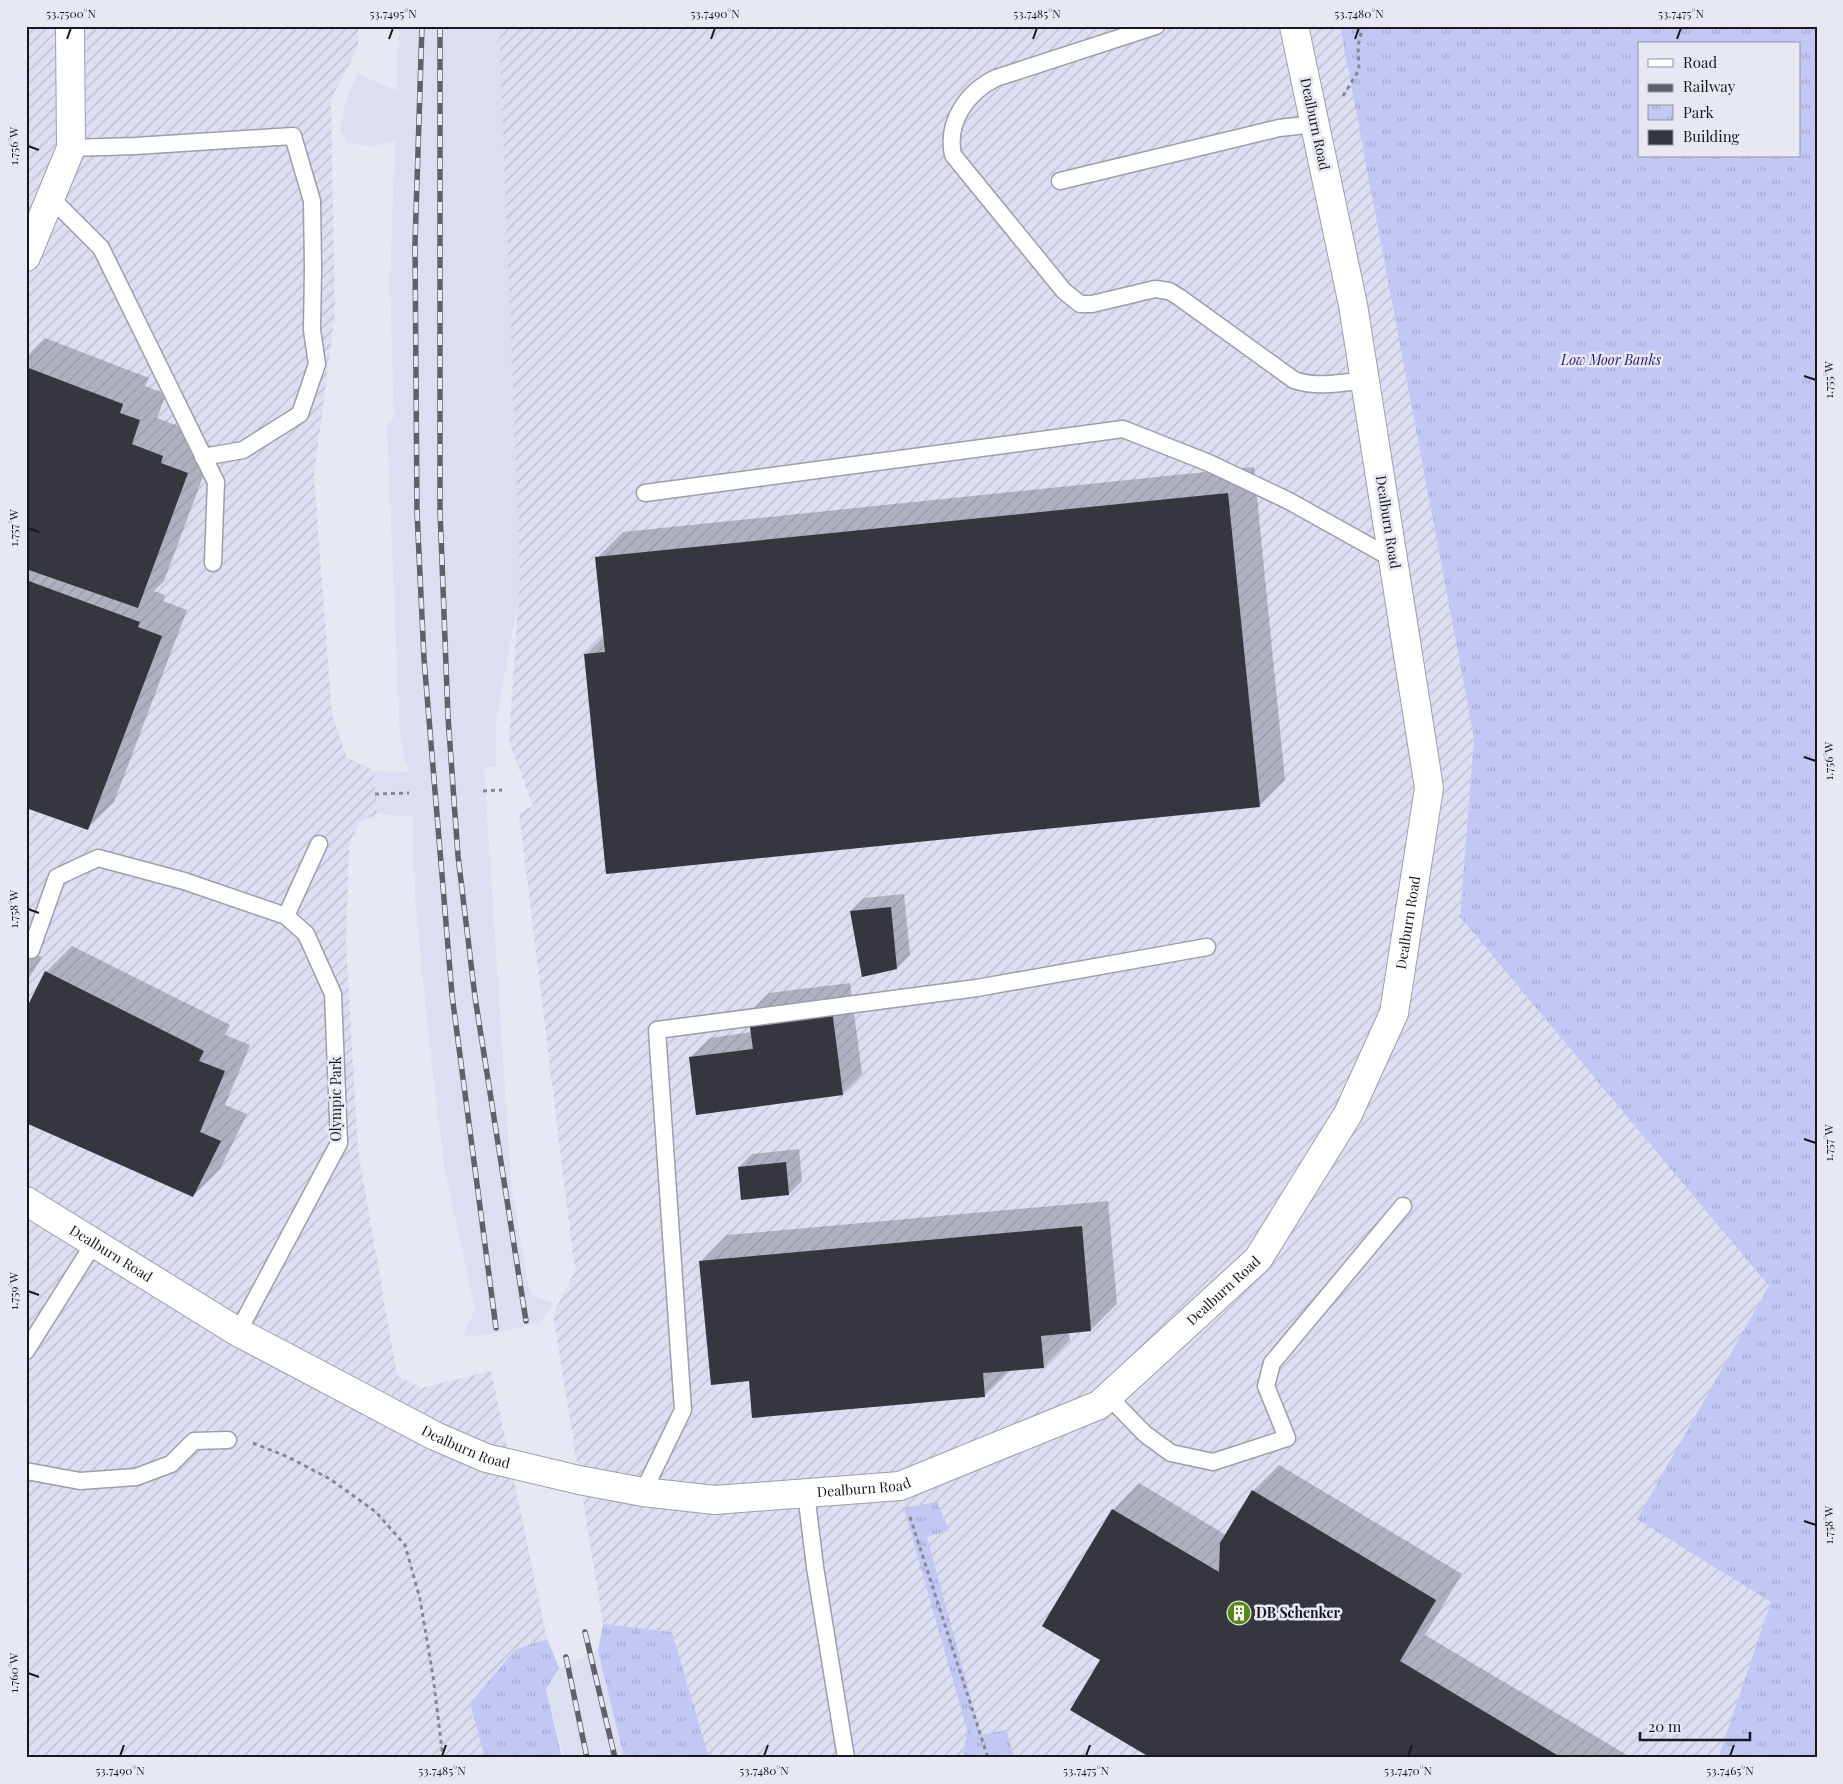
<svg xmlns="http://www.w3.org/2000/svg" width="1843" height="1784" viewBox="0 0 1843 1784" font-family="'Playfair Display',serif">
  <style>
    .built { fill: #dcdef1 }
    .industrial { fill: url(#industrial-furrows) }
    .park { fill: url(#park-tufts); fill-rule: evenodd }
    .shadow { fill: #0003 }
    .building { fill: #35363e }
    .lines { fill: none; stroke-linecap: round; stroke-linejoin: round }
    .service-casing { stroke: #9d9ea9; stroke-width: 19 }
    .minor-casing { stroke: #9d9ea9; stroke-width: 30 }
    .tertiary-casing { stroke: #9d9ea9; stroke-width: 30 }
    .path { stroke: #86878f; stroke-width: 3; stroke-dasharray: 4 4; stroke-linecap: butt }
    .service { stroke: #fff; stroke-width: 16 }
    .minor { stroke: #fff; stroke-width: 28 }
    .tertiary { stroke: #fff; stroke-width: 28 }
    .rail-casing { stroke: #606168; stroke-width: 5.5 }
    .rail { stroke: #e6e8f3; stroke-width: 4; stroke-dasharray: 11; stroke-linecap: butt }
    .ticks { fill: none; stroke: #18181c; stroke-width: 2 }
    .labels { text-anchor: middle; stroke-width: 5; stroke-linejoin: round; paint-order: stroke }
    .street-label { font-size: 14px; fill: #18181c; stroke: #e6e8f3 }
    .park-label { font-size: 14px; font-style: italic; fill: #271779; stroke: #e6e8f3 }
    .poi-label { font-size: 14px; font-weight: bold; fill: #18181c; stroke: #e6e8f3; text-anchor: start }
    .neatline { fill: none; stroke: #18181c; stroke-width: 2 }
    .ticks-label { font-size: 12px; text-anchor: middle; fill: #18181c }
  </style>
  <defs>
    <pattern id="industrial-furrows" width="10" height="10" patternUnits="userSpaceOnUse" patternTransform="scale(1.25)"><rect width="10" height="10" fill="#dcdef1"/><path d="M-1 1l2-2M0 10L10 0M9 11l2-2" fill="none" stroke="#bcbece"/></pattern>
    <pattern id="park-tufts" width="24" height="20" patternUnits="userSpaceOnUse" patternTransform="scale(1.25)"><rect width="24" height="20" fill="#c2c7f3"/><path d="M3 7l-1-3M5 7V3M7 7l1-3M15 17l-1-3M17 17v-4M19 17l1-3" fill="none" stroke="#a6aad0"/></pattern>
  </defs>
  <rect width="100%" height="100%" fill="#e6e8f3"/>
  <g class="built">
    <path d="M 399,26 L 551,26 L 522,579 L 496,722 L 496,766 L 484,768 L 511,1183 L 530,1294 L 554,1304 L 540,1323 L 486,1335 L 462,1337 L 475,1310 L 445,1171 L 428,1031 L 415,897 L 413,817 L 377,814 L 374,771 L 410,772 L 405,761 L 400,737 L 387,424 L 394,417 L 390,283 L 395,141 L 371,147 L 347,142 L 340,129 L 345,104 L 357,74 L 397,90 Z"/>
    <path d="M 598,1651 L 624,1758 L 564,1758 L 546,1689 L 559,1668 Z"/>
  </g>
  <g class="industrial">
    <path d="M 26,26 L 358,26 L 358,47 L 331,99 L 335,312 L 314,475 L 332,715 L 347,758 L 374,771 L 377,814 L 361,822 L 349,842 L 346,943 L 358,1150 L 397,1376 L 421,1388 L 491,1371 L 547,1639 L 516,1649 L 470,1703 L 485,1758 L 26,1758 Z"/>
    <path d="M 499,26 L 1340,26 L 1474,738 L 1460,917 L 1813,1338 L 1771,1602 L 1718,1758 L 709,1758 L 672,1632 L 603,1624 L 553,1314 L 575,1271 L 519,813 L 533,806 L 509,741 L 520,573 Z"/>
  </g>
  <g class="park">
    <path d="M 1340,26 L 1817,26 L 1817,1758 L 1718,1758 L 1771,1602 L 1637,1519 L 1769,1286 L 1460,917 L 1474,738 ZM 1639,44 L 1799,44 L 1799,156 L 1639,156 Z"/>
    <path d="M 937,1502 L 949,1530 L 927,1537 L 981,1735 L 1006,1730 L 1015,1758 L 963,1758 L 967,1730 L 904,1508 Z"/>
    <path d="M 603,1624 L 672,1632 L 709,1758 L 624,1758 L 598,1651 Z"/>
    <path d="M 547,1639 L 559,1668 L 546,1689 L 562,1758 L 485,1758 L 470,1703 L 516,1649 Z"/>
  </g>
  <g class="shadow">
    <path d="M 45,338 L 149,378 L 145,386 L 166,394 L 157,418 L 189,430 L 186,436 L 214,447 L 164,581 L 154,591 L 165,595 L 163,601 L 187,610 L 114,802 L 88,828 L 28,807 L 26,812 L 26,357 Z"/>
    <path d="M 1254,467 L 1285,780 L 1259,806 L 585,655 L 604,636 L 597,558 L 623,532 Z"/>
    <path d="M 904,894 L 910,955 L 897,968 L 851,911 L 864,898 Z"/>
    <path d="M 72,946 L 230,1025 L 225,1035 L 250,1045 L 225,1105 L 247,1114 L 220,1169 L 193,1196 L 46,972 Z"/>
    <path d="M 26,951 L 42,957 L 26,983 Z"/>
    <path d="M 850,983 L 862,1074 L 842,1094 L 690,1058 L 710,1038 L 752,1032 L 749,1013 L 769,993 Z"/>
    <path d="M 799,1149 L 802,1181 L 789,1194 L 739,1167 L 752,1154 Z"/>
    <path d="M 1108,1201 L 1117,1304 L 1091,1330 L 1069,1332 L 1070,1340 L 1044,1367 L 1011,1370 L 984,1396 L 750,1380 L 701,1262 L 727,1235 Z"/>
    <path d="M 1279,1465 L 1462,1574 L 1425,1635 L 1632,1758 L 1153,1758 L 1102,1660 L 1044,1625 L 1113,1510 L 1139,1483 L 1226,1535 L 1253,1491 Z"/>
  </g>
  <g class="building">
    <path d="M 26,367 L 123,404 L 120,413 L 140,420 L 132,444 L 163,456 L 161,463 L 188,473 L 138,608 L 26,569 Z"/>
    <path d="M 1228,493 L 1260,807 L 606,874 L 584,654 L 605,652 L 595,557 Z"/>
    <path d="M 26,580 L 140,622 L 138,627 L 162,636 L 88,830 L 26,808 Z"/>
    <path d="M 891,907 L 897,969 L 862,977 L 850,911 Z"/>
    <path d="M 45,971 L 204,1051 L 199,1061 L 225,1071 L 200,1132 L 221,1141 L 193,1197 L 26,1123 L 26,1009 Z"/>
    <path d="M 831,1002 L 843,1095 L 696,1115 L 689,1057 L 753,1049 L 748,1013 Z"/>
    <path d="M 786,1162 L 789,1195 L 741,1200 L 738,1167 Z"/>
    <path d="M 1082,1226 L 1091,1331 L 1041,1336 L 1044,1368 L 983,1373 L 985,1397 L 752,1418 L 749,1381 L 711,1385 L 699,1261 Z"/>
    <path d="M 1252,1490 L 1436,1600 L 1400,1661 L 1562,1758 L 1151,1758 L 1070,1710 L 1100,1660 L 1042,1626 L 1112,1509 L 1219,1572 L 1220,1543 Z"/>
  </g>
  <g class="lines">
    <g class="service-casing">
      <g id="service">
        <path d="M 1156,26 L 996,78 C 967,92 946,122 953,155 L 1064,291 L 1080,304 L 1092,304 L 1155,289 L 1169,291 L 1179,297 L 1294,380 C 1317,388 1341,383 1365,380"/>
        <path d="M 71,148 L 135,146 L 293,136 L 312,201 L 313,268 L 312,330 L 317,364 L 300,414 L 243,450 L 203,457"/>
        <path d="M 1060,181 L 1279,128 L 1315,124"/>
        <path d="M 51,198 L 101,248 L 216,482 L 213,563"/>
        <path d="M 645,493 L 1123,429 L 1209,463 L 1289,501 L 1393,559"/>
        <path d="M 31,950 L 57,877 L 98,858 L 184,881 L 286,916 L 319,844"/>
        <path d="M 238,1332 L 339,1143 L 333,994 L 306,934 L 286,916"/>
        <path d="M 26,1351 L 94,1243"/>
        <path d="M 1109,1397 L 1145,1434 L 1171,1453 L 1213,1462 L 1287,1438 L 1266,1386 L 1272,1363 L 1403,1206"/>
        <path d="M 26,1471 L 80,1481 L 136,1477 L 171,1464 L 194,1441 L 228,1440"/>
        <path d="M 643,1492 L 683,1410 L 657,1030 L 977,988 L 1207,947"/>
        <path d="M 806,1493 L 815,1567 L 846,1758"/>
      </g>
    </g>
    <g class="minor-casing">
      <g id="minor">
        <path id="s1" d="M 26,1201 L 238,1332 L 435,1436 L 486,1458 L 579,1480 L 643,1492 L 715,1500 L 900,1486 L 1099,1405 L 1258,1259 L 1348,1114 L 1394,1013 L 1429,788 L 1353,305 L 1294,26"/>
      </g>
    </g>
    <g class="tertiary-casing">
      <path id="tertiary" d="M 26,257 L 71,148 L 70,26"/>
    </g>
    <g class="path">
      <path d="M 1343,96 L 1359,70 L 1358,46 L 1363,26"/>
      <path d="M 483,791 L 502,790"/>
      <path d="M 375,794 L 409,793"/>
      <path d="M 253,1443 L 288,1457 L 330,1479 L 376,1512 L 405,1545 L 420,1599 L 433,1676 L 443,1758"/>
      <path d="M 910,1517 L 988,1758"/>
    </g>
    <use href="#service" class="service"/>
    <use href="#minor" class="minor"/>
    <use href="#tertiary" class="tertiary"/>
    <g class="rail-casing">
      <g id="rail">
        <path d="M 422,26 L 415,244 L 417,512 L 424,659 L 452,995 L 496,1328"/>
        <path d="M 440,26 L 440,510 L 448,717 L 458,856 L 475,997 L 526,1321"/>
        <path d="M 585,1632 L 615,1758"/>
        <path d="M 566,1657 L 587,1758"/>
      </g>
    </g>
    <use href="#rail" class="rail"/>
  </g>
  <path class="ticks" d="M 67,39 L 71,28M 389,39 L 393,28M 711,39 L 715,28M 1033,39 L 1037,28M 1355,39 L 1359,28M 1677,39 L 1681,28M 28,146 L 39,150M 1804,376 L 1816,380M 28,528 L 39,532M 1804,757 L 1816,761M 28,909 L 39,913M 1804,1139 L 1816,1143M 28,1291 L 39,1295M 1804,1521 L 1816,1525M 28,1673 L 39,1677M 120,1756 L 124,1745M 442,1756 L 446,1745M 764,1756 L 768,1745M 1086,1756 L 1090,1745M 1408,1756 L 1412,1745M 1730,1756 L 1734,1745"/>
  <defs>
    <g id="building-disc" transform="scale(1.25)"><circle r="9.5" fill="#598511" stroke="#e6e8f3"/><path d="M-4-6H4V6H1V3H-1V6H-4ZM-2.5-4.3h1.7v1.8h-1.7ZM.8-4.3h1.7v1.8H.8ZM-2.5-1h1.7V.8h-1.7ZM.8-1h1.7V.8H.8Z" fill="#fff"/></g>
  </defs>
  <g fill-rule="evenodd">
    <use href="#building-disc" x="1239" y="1613"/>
  </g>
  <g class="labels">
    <g class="street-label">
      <text transform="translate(1315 124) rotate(78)" y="5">Dealburn Road</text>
      <text transform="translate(1388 522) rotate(81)" y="5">Dealburn Road</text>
      <text dy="5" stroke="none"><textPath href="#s1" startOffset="1750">Dealburn Road</textPath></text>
      <text transform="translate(336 1099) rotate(-90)" y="5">Olympic Park</text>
      <text dy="5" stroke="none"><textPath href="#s1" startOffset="100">Dealburn Road</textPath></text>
      <text dy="5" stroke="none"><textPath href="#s1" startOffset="1330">Dealburn Road</textPath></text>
      <text dy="5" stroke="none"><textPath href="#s1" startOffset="505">Dealburn Road</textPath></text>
      <text dy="5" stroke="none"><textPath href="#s1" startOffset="910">Dealburn Road</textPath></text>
    </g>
    <g class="park-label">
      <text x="1611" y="365">Low Moor Banks</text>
    </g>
    <g class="poi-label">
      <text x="1256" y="1618">DB Schenker</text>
    </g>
  </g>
  <rect width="1843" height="1784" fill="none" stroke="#e6e8f3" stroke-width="55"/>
  <rect x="1638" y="42" width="162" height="115" fill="#e6e8f3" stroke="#94959d"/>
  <rect x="1648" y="59" width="25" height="8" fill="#ffffff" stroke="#94959d"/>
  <text x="1683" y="68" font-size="15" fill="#18181c">Road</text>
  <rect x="1648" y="84" width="25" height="8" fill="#606168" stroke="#94959d"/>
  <text x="1683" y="92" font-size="15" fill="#18181c">Railway</text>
  <rect x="1648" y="105" width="25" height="15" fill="url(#park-tufts)" stroke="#94959d"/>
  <text x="1683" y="118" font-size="15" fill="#18181c">Park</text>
  <rect x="1648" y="130" width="25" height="15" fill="#35363e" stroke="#94959d"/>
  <text x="1683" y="142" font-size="15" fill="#18181c">Building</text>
  <path d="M1640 1732v8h110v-8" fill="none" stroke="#18181c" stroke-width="2.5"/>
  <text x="1648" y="1732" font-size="15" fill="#18181c" stroke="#e6e8f3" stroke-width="4" paint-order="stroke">20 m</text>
  <rect x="28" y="28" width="1788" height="1728" class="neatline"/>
  <g class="ticks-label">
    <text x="71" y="18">53.7500°N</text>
    <text x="393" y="18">53.7495°N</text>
    <text x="715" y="18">53.7490°N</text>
    <text x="1037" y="18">53.7485°N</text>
    <text x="1359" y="18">53.7480°N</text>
    <text x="1681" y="18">53.7475°N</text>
    <text transform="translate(14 146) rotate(-90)" y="4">1.756°W</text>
    <text transform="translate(1829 380) rotate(-90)" y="4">1.755°W</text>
    <text transform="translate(14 528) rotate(-90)" y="4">1.757°W</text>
    <text transform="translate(1829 761) rotate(-90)" y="4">1.756°W</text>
    <text transform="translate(14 909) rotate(-90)" y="4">1.758°W</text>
    <text transform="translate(1829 1143) rotate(-90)" y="4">1.757°W</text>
    <text transform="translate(14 1291) rotate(-90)" y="4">1.759°W</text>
    <text transform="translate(1829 1525) rotate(-90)" y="4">1.758°W</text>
    <text transform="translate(14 1673) rotate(-90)" y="4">1.760°W</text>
    <text x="120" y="1775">53.7490°N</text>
    <text x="442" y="1775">53.7485°N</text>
    <text x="764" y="1775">53.7480°N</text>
    <text x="1086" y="1775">53.7475°N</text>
    <text x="1408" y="1775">53.7470°N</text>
    <text x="1730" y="1775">53.7465°N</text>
  </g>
</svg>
